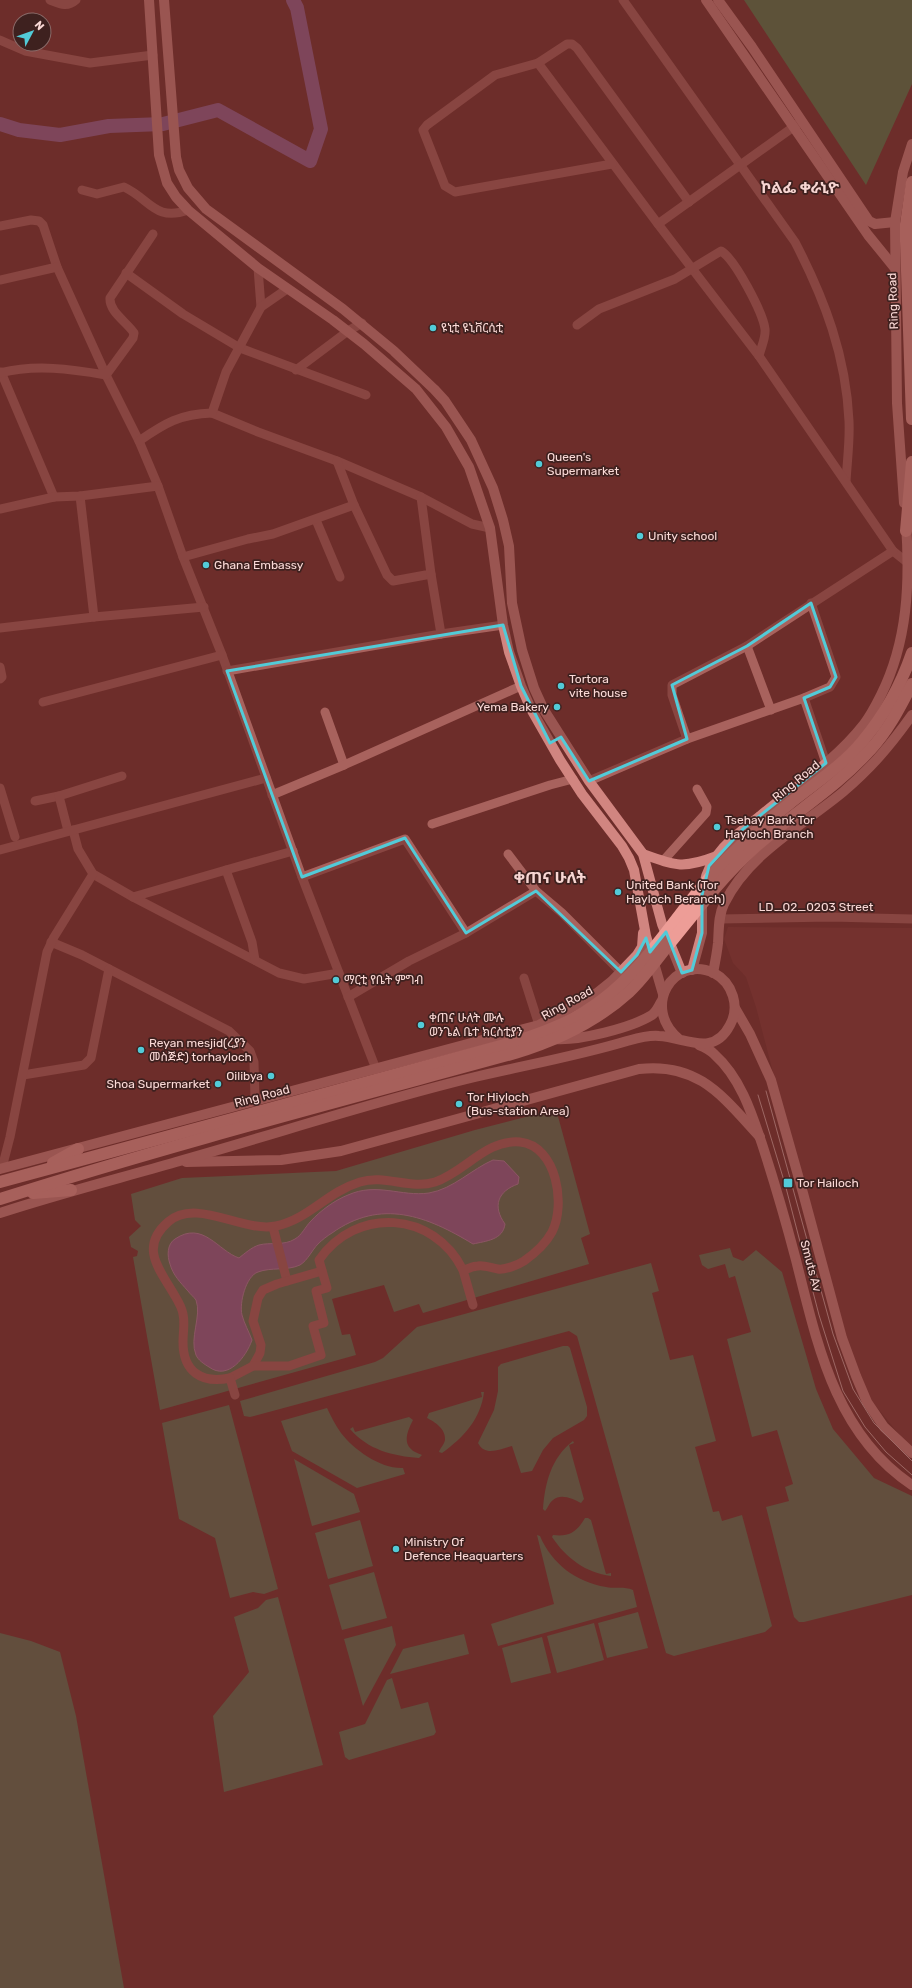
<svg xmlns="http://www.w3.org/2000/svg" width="912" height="1988" viewBox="0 0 912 1988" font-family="Rubik,'Noto Sans Ethiopic',sans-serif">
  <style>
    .built { fill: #7c3634 }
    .green { fill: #557555 }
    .forest { fill: #4b7f4d }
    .water { fill: #926295; stroke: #b286a9 }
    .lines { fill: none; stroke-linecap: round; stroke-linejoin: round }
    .river { stroke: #926295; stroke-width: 14 }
    .minor { stroke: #a8625d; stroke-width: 9 }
    .major { stroke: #d18580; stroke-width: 10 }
    .highway { stroke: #ed9d97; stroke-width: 12 }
    .tram { stroke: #d7aeab; stroke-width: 1 }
    .marked { fill: none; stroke: #52cbd8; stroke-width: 3; stroke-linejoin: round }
    .poi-dot { fill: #52cbd8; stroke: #3e211f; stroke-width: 1.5 }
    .labels { text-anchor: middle; stroke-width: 3.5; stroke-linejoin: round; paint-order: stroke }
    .street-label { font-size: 12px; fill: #fbdad7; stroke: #3e211f }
    .poi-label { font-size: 12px; fill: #fbdad7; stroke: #3e211f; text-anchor: start }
    .district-label { font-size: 16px; font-weight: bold; fill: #f7d6d3; stroke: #3e211f }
  </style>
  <rect width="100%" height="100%" fill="#6d2d2a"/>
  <path class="built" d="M 728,927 L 912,928 L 912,1448 L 907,1444 L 871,1400 L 851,1353 L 774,1076 L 756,1007 L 746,977 L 733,963 L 724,939 Z"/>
  <g class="green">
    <path d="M 556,1109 L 590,1234 L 581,1238 L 589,1264 L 423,1313 L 419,1304 L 394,1312 L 384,1285 L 332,1299 L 342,1335 L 350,1334 L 356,1355 L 160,1410 L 133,1257 L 137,1256 L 138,1251 L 131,1247 L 129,1237 L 141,1226 L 135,1220 L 131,1194 L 182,1178 L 336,1171 L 475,1130 Z"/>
    <path d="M 730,1248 L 733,1257 L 743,1261 L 756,1250 L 782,1272 L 816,1389 L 833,1429 L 874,1478 L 912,1496 L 912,1595 L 804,1622 L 799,1622 L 794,1617 L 766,1507 L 789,1501 L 785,1487 L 793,1484 L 777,1430 L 752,1437 L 727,1339 L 751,1332 L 735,1276 L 729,1278 L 725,1264 L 708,1269 L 702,1265 L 699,1255 Z"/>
    <path d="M 651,1263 L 659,1291 L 652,1293 L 670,1360 L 693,1355 L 716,1441 L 695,1447 L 713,1512 L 719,1511 L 722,1521 L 742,1515 L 772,1626 L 765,1632 L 674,1656 L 666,1653 L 577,1336 L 569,1331 L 250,1417 L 244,1416 L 240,1401 L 375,1362 L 383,1358 L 417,1327 Z"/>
    <path d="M 563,1346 L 568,1346 L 570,1348 L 587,1407 L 587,1416 L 584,1420 L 553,1438 L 543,1450 L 532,1471 L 521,1473 L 512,1446 C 500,1449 485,1457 478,1443 L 494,1410 L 498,1391 L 498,1367 L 501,1364 Z"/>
    <path d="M 481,1392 L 484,1392 C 481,1419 463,1438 442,1453 L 439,1452 C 440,1448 444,1445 445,1440 C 446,1429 435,1422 427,1418 L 429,1413 L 482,1397 Z"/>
    <path d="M 229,1405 L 278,1589 L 264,1594 L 253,1592 L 230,1598 L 215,1538 L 179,1519 L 162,1423 Z"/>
    <path d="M 327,1408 C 331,1416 335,1425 341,1433 C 354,1450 381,1469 403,1468 L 405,1474 L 357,1488 L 292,1451 L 281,1421 Z"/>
    <path d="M 409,1417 L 413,1420 C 409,1428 403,1440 410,1448 C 413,1452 418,1453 422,1455 L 419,1458 C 393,1456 368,1450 350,1429 L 353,1427 L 355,1432 Z"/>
    <path d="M 573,1441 L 574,1443 L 569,1445 L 584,1499 L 581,1503 C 573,1499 561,1493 553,1500 C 549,1503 548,1508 545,1511 L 543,1509 C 545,1483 551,1458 573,1441 Z"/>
    <path d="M 294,1459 L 354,1494 L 360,1512 L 312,1526 Z"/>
    <path d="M 585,1518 L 588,1518 L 591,1520 L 606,1574 L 611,1573 L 611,1576 C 586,1573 566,1558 552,1537 L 553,1535 C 569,1537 577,1532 585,1518 Z"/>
    <path d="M 360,1520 L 373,1566 L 328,1579 L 315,1533 Z"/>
    <path d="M 537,1535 L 540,1536 C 552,1564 576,1582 606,1587 C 616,1589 624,1586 633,1590 L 637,1607 L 498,1646 L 491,1624 L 554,1604 Z"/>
    <path d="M 374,1572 L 387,1618 L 342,1630 L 329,1585 Z"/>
    <path d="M 278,1597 L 323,1765 L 224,1792 L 213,1716 L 249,1672 L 234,1617 L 258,1608 L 266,1600 Z"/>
    <path d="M 638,1612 L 648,1648 L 607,1658 L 598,1623 Z"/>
    <path d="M 594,1623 L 604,1660 L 557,1673 L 547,1636 Z"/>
    <path d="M 392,1626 L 396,1645 L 363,1706 L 344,1639 Z"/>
    <path d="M 0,1633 L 31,1641 L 60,1652 L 76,1716 L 124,1988 L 0,1988 Z"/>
    <path d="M 464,1634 L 469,1654 L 390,1674 L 403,1649 Z"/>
    <path d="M 542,1637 L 551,1673 L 511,1683 L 502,1648 Z"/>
    <path d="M 392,1678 L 401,1709 L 428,1702 L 436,1732 L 434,1735 L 349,1760 L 345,1757 L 339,1732 L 365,1724 L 387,1680 Z"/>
  </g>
  <path class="forest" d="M 744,0 L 912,0 L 912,84 L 866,185 Z"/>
  <path class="water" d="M 493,1160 L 504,1161 L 519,1177 L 518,1184 C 498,1191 492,1206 505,1224 C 503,1240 486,1241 473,1244 C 427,1216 381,1198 332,1233 C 327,1236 322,1240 318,1244 C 312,1250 308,1260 300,1265 C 287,1271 271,1267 258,1272 C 246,1276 239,1303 242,1315 C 244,1323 249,1332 252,1340 C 246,1357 228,1381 209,1367 C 204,1364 198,1360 196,1355 C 189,1338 202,1316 196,1300 C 194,1297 190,1294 188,1291 C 180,1282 173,1275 170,1264 C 167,1256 167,1244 175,1239 C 203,1220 218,1251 239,1258 C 244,1254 252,1247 259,1245 C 270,1242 284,1246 295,1239 C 302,1235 305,1227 311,1221 C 320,1211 335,1200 348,1195 C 377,1182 401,1197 429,1193 C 453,1189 472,1169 493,1160 Z"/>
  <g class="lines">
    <path class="river" d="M 0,124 L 19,130 L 60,135 L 109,126 L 163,124 L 218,110 L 310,161 L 321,129 L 297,8 L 293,0"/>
    <g class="minor">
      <path d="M 50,0 C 60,4 67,8 76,0"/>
      <path d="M 623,0 L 795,242 C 825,300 846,356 849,421 C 850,441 847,462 846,482"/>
      <path d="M 0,40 L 25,51 L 90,63 L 153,55"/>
      <path d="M 538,63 L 658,224 L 759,356 L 893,551 L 908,563"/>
      <path d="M 612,164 L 455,192 L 445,186 L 423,130 L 427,125 L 495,75 L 538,63 L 567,44 L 572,44 L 577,48 L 689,202"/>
      <path d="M 82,190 L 97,194 L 124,187 C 150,199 155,222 188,210"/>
      <path d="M 658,224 L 799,123"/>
      <path d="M 0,226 L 31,220 L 39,221 L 43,225 L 57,267 L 106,375 L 139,441 L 158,486 L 183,557 L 222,655 L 302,877 L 376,1069"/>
      <path d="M 258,268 L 261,307"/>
      <path d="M 126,273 L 183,314 L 240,348 L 366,395"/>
      <path d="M 0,280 L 57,267"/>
      <path d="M 577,325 L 599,309 L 675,279 L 721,251 C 735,259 763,313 765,329 C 766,338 761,347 759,356"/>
      <path d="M 296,370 L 348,331 L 362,323"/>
      <path d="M 1,372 L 54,497"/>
      <path d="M 0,373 C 35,364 71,369 106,375 L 133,338 L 134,333 C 127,322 109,312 110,298 L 153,234"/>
      <path d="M 212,413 L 258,432 L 337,461 L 421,497 L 472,524 L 490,528"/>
      <path d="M 139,441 C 165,423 180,414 212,413 L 226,372 L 261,307 L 287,289"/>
      <path d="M 337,461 L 354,505 L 387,575 L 393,581 L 431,574 L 421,497"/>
      <path d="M 80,496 L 94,617"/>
      <path d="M 0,509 L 54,497 L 80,496 L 158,486"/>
      <path d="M 316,520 L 340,577"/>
      <path d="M 183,557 L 248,539 L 273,534 L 354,505"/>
      <path d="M 0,628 L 94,617 L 204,607"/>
      <path d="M 441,634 L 503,625"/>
      <path d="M 747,646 L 771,710"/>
      <path d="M 0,667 L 2,677 L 0,679"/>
      <path d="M 227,671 L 441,634 L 431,574"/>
      <path d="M 804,698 L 826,763"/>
      <path d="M 43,702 L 222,655"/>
      <path d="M 325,712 L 344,765"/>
      <path d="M 687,739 L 672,695 L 672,685 L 747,646 L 893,551"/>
      <path d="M 589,781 L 687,739 L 804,698 L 830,687 L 836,677 L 811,603"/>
      <path d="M 0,788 L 15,837"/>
      <path d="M 272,795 L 344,765 L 521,686"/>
      <path d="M 35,801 L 59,796"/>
      <path d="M 432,824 L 550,785 L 573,779"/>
      <path d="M 73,830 L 78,849 L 93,874 L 133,897 L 279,973 L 304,979 L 339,973"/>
      <path d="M 68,831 L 59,796 L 122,776"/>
      <path d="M 0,850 L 266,778"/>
      <path d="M 508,854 L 536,891 L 562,913 L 621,972"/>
      <path d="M 663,861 L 706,813 L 707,807 L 697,789"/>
      <path d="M 226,870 L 293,851"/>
      <path d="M 302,877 L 405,839 L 466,933"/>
      <path d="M 133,897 L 226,870 L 252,942 L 255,960"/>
      <path d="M 720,919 L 831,917 L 912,919"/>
      <path d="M 51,942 L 82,955 L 229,1031 L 250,1051 L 254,1062 L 255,1100"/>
      <path d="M 524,978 L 539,1025"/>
      <path d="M 348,997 L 409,961 L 466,933 L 536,891"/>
      <path d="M 23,1075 L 84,1065 L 91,1058 L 109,969"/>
      <path d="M 2,1168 L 10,1137 L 47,952 L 54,937 L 93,874"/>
      <path d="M 273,1227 L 287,1281"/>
      <path d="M 253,1366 L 260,1353 L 261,1345 L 253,1321 L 258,1298 L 263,1290 L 277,1284 L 322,1271"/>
      <path d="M 230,1378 L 253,1366 L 289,1366 L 321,1355 L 313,1326 L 324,1323 L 316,1291 L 327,1288 L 319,1260 C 356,1206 434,1211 463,1270"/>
      <path d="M 235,1395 L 230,1378 C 202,1384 183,1372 183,1342 C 183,1332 185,1323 183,1314 C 182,1308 178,1301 175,1296 C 161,1271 138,1248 168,1222 C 196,1197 243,1233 276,1226 C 309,1219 327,1192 360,1182 C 385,1174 410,1190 435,1182 C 465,1172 486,1139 520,1142 C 557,1146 566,1205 552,1232 C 546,1243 534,1254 524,1261 C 518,1265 505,1270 498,1269 C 491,1268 484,1265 478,1266 C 473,1266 468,1269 463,1270 L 473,1305"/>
    </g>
    <g class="major">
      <path d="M 149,0 L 159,155 L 167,183 L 176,197 L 188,210 L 258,268 L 333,320 L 364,344 L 416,389 L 446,427 L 469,467 L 490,528 L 503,625 L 509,652 L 521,686 L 531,709 L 560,760 L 582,794 L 622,846 L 629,858 L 634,870 L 646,936 L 663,994"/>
      <path d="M 164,0 L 176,157 L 179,170 L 188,188 L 206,209 L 343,309 L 394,351 L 434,389 L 445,401 L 471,440 L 493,488 L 503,520 L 509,546 L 512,603 L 522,650 L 534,688 L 544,710 L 589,781 L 643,854 L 662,924 L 682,973"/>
      <path d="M 706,0 L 868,235 L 894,267"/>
      <path d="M 718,0 L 752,47 L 869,221 L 875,224 L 895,222"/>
      <path d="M 904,503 L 897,403 L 895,222 L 903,172 L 912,144"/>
      <path d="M 643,854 C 676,866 683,869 717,856"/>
      <path d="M 704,885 C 709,854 737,834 760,816 C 795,787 836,760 864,724 C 871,715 876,705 881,695 C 908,641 910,582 906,523"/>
      <path d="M 692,970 L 702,933 L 702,901"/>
      <path d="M 713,973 C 715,963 717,953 718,943 C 719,930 718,916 724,904 C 748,854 802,826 843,792 C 872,767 890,746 912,715"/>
      <path d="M 735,1008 L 750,1034 L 771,1080 L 803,1193 L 842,1338 L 856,1376 L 867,1402 L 884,1427 L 912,1453"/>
      <path d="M 554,1039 C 579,1041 631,1028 652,1015 C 656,1012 659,1006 661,1002"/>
      <path d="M 699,1045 C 704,1047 710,1050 714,1054 C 741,1078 752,1114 763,1147 C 775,1184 786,1222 796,1260 C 817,1343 835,1434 912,1485"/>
      <path d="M 186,1162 L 281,1160 L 341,1151 L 639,1069 C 699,1062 723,1097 760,1137"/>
      <path d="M 0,1169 L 539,1025 L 597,993 L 612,981 L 637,955 L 642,947 L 643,933"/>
      <path d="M 0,1213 C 58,1194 117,1179 176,1162 C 276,1134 375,1101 475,1077 C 526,1065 577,1056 627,1041 C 638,1038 648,1035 659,1036 C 685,1037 713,1058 730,1025 C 740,1007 733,983 714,973 C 673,954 641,1008 679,1039"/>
    </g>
    <g class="highway">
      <path d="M 912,182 L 906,224 L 906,241 L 912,419"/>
      <path d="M 906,531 L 912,462"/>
      <path d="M 53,1163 L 78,1149"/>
      <path d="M 0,1182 L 504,1045 C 539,1035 572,1023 602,1000 C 650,964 680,908 721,865 C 742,843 766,822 789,804 C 814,784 842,766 862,742 C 884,716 901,685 912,653"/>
      <path d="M 33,1193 L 71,1190"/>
      <path d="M 0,1199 C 170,1145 343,1100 515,1053 C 558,1040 596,1022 629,992 C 643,979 654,963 666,948 C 694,914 720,879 752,850 C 790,815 835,789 870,750 C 888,731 900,707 912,684"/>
    </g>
    <g class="tram">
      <path d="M 766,1091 L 833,1334 L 853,1389 L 874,1423 L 912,1461"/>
      <path d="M 758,1095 L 785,1184 L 819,1315 L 843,1391 L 865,1427 L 886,1452 L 912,1475"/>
    </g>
  </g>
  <path d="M0 0H912V1988H0ZM 811,603 L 836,677 L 830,687 L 804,698 L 826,763 L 743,829 L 709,866 L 702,895 L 702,933 L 692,970 L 682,973 L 666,932 L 650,952 L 646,938 L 637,955 L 621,972 L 536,891 L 466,933 L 405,838 L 302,877 L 227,671 L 503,625 L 521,686 L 550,743 L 561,737 L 589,781 L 687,739 L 672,685 L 747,646 Z" fill="#6d2d2a" fill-opacity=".55" fill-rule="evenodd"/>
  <path class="marked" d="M 811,603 L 836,677 L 830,687 L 804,698 L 826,763 L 743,829 L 709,866 L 702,895 L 702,933 L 692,970 L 682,973 L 666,932 L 650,952 L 646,938 L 637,955 L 621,972 L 536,891 L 466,933 L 405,838 L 302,877 L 227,671 L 503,625 L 521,686 L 550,743 L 561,737 L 589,781 L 687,739 L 672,685 L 747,646 Z"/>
  <g class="poi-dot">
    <circle cx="433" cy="328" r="4"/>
    <circle cx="539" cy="464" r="4"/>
    <circle cx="640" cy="536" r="4"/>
    <circle cx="206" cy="565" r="4"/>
    <circle cx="561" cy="686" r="4"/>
    <circle cx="557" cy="707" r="4"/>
    <circle cx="717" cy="827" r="4"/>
    <circle cx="618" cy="892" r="4"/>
    <circle cx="336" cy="980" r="4"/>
    <circle cx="421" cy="1025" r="4"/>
    <circle cx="141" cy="1050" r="4"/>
    <circle cx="271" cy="1076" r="4"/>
    <circle cx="218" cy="1084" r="4"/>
    <circle cx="459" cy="1104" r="4"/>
    <rect x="783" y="1178" width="10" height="10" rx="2"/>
    <circle cx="396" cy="1549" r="4"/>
  </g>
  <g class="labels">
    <g class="street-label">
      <text transform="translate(893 301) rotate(-92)" y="4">Ring Road</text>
      <text transform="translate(796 781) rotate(-39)" y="4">Ring Road</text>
      <text x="816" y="911">LD_02_0203 Street</text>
      <text transform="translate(567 1003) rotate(-29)" y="4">Ring Road</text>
      <text transform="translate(262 1096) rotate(-15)" y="4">Ring Road</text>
      <text transform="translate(811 1266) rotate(75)" y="4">Smuts Av</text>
    </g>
    <g class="poi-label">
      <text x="441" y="332">ዩኒቲ ዩኒቨርሲቲ</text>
      <text x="547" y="461">Queen's<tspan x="547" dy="14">Supermarket</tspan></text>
      <text x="648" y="540">Unity school</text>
      <text x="214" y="569">Ghana Embassy</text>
      <text x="569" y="683">Tortora<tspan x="569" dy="14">vite house</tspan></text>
      <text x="549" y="711" text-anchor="end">Yema Bakery</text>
      <text x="725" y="824">Tsehay Bank Tor<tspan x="725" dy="14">Hayloch Branch</tspan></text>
      <text x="626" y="889">United Bank (Tor<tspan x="626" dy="14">Hayloch Beranch)</tspan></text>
      <text x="344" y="984">ማርቲ የቤት ምግብ</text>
      <text x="429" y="1022">ቀጠና ሁለት ሙሉ<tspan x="429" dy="14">ወንጌል ቤተ ክርስቲያን</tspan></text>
      <text x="149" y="1047">Reyan mesjid(ረያን<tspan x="149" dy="14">መስጅድ) torhayloch</tspan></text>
      <text x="263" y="1080" text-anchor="end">Oilibya</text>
      <text x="210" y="1088" text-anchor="end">Shoa Supermarket</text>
      <text x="467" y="1101">Tor Hiyloch<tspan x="467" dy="14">(Bus-station Area)</tspan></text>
      <text x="797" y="1187">Tor Hailoch</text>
      <text x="404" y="1546">Ministry Of<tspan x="404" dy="14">Defence Heaquarters</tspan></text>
    </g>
    <g class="district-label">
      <text x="800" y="193">ኮልፌ ቀራኒዮ</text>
      <text x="550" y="883">ቀጠና ሁለት</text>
    </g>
  </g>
  <g transform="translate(32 32) rotate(49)"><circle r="19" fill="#3e211f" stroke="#8a6b69"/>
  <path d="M0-3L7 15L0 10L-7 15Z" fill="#52cbd8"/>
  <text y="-6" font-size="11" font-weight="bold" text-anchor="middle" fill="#fbdad7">N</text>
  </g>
</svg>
